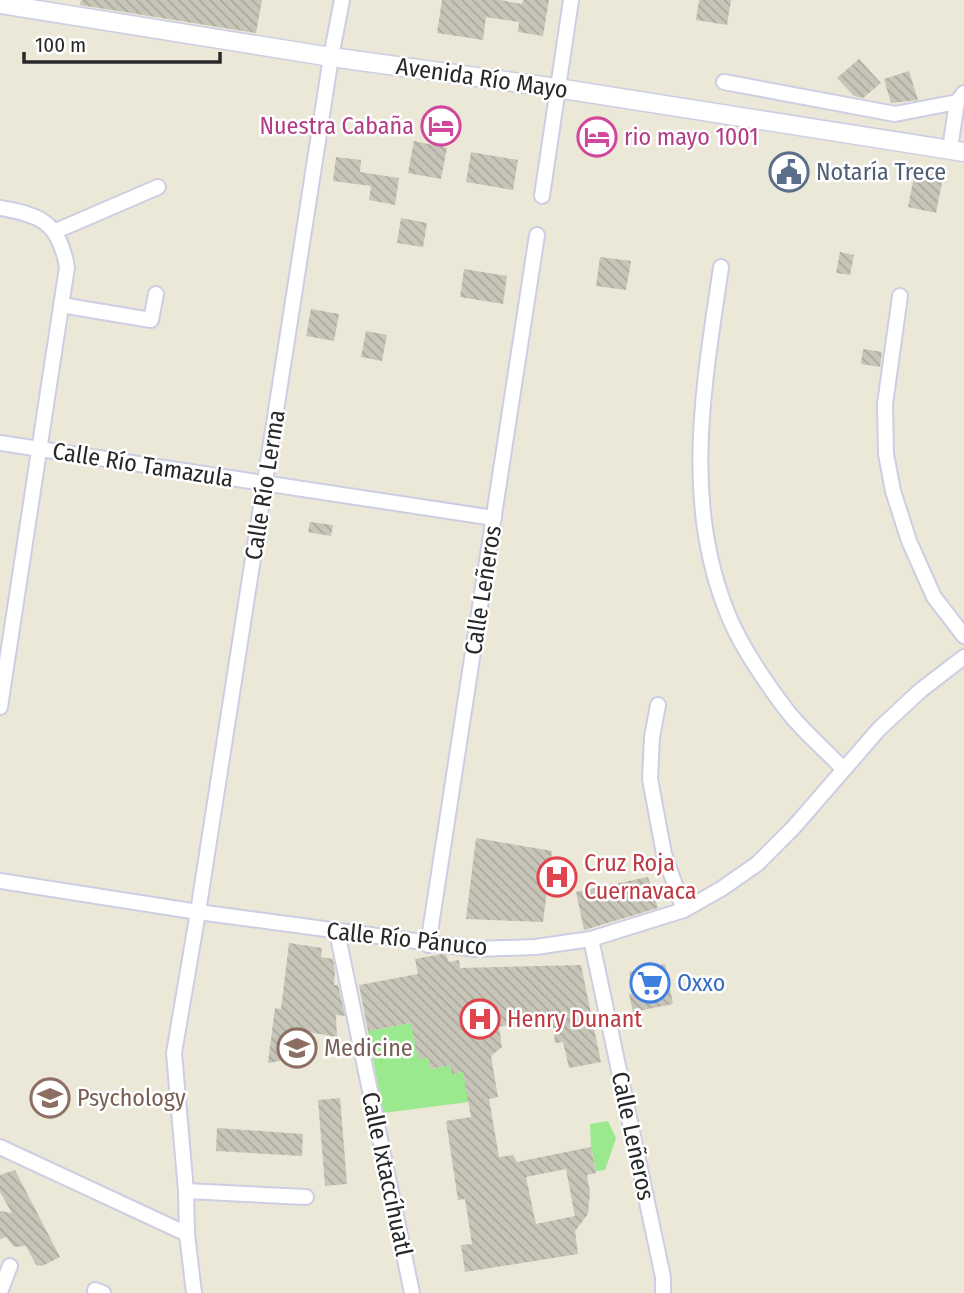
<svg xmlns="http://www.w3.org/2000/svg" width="964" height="1293" viewBox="0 0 964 1293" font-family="'Fira Sans Condensed',sans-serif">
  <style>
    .grass { fill: #9be98e }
    .building { fill: url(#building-back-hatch); fill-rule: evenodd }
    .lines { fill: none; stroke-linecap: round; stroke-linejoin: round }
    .minor-casing { stroke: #cdcde3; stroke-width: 18 }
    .tertiary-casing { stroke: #cdcde3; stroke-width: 21 }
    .minor { stroke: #fff; stroke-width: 14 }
    .tertiary { stroke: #fff; stroke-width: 18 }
    .labels { text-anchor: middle; stroke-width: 5; stroke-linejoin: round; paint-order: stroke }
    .street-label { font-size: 24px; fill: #282828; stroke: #fff }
    .hotel-label { font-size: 24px; fill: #b23c85; stroke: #fff; text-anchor: end }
    .service-label { font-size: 24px; fill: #4e5e75; stroke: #fff; text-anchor: start }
    .health-label { font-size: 24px; fill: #be3a42; stroke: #fff; text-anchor: start }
    .shop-label { font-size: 24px; fill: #366cbe; stroke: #fff; text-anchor: start }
    .education-label { font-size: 24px; fill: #785e54; stroke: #fff; text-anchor: start }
  </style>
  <defs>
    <pattern id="building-back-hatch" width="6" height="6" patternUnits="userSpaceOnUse" patternTransform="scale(1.75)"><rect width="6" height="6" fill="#c7c4b8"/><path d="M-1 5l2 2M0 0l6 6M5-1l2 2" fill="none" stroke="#aba89e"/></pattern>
  </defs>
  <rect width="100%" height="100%" fill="#ece8d8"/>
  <g class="grass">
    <path d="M 411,1023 L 428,1057 L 430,1069 L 450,1065 L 452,1073 L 463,1072 L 469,1102 L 383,1113 L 368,1031 Z"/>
    <path d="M 608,1121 L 616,1138 L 605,1170 L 596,1171 L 591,1147 L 590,1124 Z"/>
  </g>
  <g class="building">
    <path d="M 81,0 L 262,0 L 256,33 L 80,5 Z"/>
    <path d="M 442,0 L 500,0 L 522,4 L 523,0 L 549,0 L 543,36 L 518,32 L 519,22 L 486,17 L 483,40 L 437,33 Z"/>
    <path d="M 699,0 L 731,0 L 727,25 L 696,20 Z"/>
    <path d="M 859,59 L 881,83 L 863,98 L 854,96 L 837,78 Z"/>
    <path d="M 909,71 L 918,100 L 891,103 L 884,79 Z"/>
    <path d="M 414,141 L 447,148 L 441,179 L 408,173 Z"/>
    <path d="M 471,152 L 518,160 L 513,190 L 466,182 Z"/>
    <path d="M 336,157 L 361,160 L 360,172 L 399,178 L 395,205 L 369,200 L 371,186 L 333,181 Z"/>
    <path d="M 915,171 L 943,177 L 936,213 L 908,207 Z"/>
    <path d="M 401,218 L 427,223 L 423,247 L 397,243 Z"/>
    <path d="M 840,252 L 854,255 L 850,275 L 836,273 Z"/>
    <path d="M 600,257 L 631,261 L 626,290 L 596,286 Z"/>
    <path d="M 464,269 L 507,276 L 503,304 L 460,297 Z"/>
    <path d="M 311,309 L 339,314 L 334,341 L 306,336 Z"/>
    <path d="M 366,331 L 387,335 L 382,361 L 361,357 Z"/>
    <path d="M 863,349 L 882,352 L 880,367 L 861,364 Z"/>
    <path d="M 310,522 L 333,525 L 331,536 L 308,532 Z"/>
    <path d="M 476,838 L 552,851 L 543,922 L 466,919 Z"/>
    <path d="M 648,877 L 658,908 L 584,930 L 576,892 Z"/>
    <path d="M 289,943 L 322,948 L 321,957 L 333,959 L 335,972 L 334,985 L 338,985 L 345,1016 L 336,1015 L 337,1037 L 291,1029 L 290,1052 L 308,1056 L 268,1063 L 275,1008 L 281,1009 Z"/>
    <path d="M 442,954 L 446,955 L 449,962 L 459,960 L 460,968 L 581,965 L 601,1062 L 569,1068 L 563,1042 L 555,1043 L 552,1015 L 499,1027 L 502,1047 L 491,1056 L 498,1097 L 489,1099 L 499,1157 L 513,1155 L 517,1162 L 591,1147 L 596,1173 L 587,1175 L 590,1192 L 588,1214 L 575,1231 L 578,1254 L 465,1272 L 461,1245 L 472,1244 L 465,1199 L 458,1200 L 446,1121 L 471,1117 L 463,1072 L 452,1074 L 450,1065 L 430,1069 L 428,1057 L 418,1059 L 411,1023 L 368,1031 L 359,985 L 418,974 L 415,959 ZM 566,1169 L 575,1216 L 536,1224 L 526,1177 Z"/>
    <path d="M 665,964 L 673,1004 L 633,1012 L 629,994 L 634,993 L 629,972 Z"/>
    <path d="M 340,1098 L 347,1184 L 325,1186 L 318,1100 Z"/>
    <path d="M 217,1128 L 303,1134 L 302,1156 L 216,1151 Z"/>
    <path d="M 15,1170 L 60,1257 L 42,1266 L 36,1265 L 26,1246 L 14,1247 L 6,1237 L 0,1239 L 0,1211 L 12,1213 L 0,1192 L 0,1175 Z"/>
  </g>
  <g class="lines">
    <g class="minor-casing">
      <g id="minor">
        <path d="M 724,82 L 895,114 L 957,102"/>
        <path d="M 950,149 L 957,102 L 964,93"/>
        <path d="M 542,196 L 571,0"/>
        <path d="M 0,208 C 42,215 59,223 67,267 L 0,707"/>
        <path d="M 56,231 L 158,187"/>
        <path d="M 721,267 C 704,385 681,502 729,617 C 742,648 764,680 785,708 C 801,730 824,748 843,769"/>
        <path d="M 900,296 L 885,404 L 886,454 L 893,491 L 909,541 L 934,597 L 964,636"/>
        <path d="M 61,305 L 151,320 L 156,294"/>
        <path d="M 0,443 L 494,518"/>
        <path d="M 658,705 L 652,737 L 650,779 L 664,854 L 684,910"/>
        <path d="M 0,881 L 198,912 L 475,949 L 535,947 L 591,939 L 684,910 L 721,889 L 757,864 L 794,827 L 879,729 L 921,690 L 964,657"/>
        <path d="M 337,932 L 412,1293"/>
        <path d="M 591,939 L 663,1277 L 663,1293"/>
        <path d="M 428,945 L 537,235"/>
        <path d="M 0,1147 L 187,1234"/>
        <path d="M 186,1191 L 306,1197"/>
        <path d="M 95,1290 L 103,1293"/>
        <path d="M 0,1292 L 10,1266"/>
        <path d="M 194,1293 L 187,1234 L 186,1191 L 174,1053 L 198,912 L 331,57 L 342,0"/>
      </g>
    </g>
    <g class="tertiary-casing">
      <path id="tertiary" d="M 0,4 L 331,57 L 557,88 L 964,152"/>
    </g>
    <use href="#minor" class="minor"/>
    <use href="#tertiary" class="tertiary"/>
  </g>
  <defs>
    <g id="hotel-ring" transform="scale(2.0125)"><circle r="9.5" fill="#fff" stroke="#d1479c" stroke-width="1.5"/><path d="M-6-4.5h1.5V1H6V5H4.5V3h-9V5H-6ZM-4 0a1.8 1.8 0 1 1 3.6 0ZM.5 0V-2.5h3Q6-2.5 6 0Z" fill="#d1479c"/></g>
    <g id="civic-ring" transform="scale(2.0125)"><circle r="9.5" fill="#fff" stroke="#5c6f8a" stroke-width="1.5"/><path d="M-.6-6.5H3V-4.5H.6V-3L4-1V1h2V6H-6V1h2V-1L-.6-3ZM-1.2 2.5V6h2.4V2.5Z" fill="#5c6f8a"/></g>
    <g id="hospital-ring" transform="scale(2.0125)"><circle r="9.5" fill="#fff" stroke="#e0444e" stroke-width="1.5"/><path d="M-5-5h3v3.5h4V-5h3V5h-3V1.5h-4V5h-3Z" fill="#e0444e"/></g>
    <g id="supermarket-ring" transform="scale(2.0125)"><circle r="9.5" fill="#fff" stroke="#3f7fe0" stroke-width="1.5"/><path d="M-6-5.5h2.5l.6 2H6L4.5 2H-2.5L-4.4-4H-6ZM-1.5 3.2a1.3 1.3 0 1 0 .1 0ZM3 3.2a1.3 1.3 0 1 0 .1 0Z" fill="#3f7fe0"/></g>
    <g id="university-ring" transform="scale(2.0125)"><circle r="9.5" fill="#fff" stroke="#8d6e63" stroke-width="1.5"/><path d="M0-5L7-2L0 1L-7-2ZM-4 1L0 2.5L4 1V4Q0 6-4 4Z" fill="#8d6e63"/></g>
  </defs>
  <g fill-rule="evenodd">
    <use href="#hotel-ring" x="441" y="126"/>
    <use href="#hotel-ring" x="597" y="137"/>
    <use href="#civic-ring" x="789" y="172"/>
    <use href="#hospital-ring" x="557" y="877"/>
    <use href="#supermarket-ring" x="650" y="983"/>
    <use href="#hospital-ring" x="480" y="1019"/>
    <use href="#university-ring" x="297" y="1048"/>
    <use href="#university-ring" x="50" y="1098"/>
  </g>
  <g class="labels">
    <g class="street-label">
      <text transform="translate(482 78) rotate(8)" y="8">Avenida Río Mayo</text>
      <text transform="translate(143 465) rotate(9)" y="8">Calle Río Tamazula</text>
      <text transform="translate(265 485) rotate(-81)" y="8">Calle Río Lerma</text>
      <text transform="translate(483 590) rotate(-81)" y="8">Calle Leñeros</text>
      <text transform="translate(407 939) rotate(6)" y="8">Calle Río Pánuco</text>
      <text transform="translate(633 1136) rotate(78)" y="8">Calle Leñeros</text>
      <text transform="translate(387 1174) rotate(78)" y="8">Calle Ixtaccíhuatl</text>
    </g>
    <g class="hotel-label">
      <text x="414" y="134">Nuestra Cabaña</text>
      <text x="624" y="145" text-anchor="start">rio mayo 1001</text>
    </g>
    <g class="service-label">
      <text x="816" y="180">Notaría Trece</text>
    </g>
    <g class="health-label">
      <text x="584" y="871">Cruz Roja<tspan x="584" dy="28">Cuernavaca</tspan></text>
      <text x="507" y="1027">Henry Dunant</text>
    </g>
    <g class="shop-label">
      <text x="677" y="991">Oxxo</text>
    </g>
    <g class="education-label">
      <text x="324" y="1056">Medicine</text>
      <text x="77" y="1106">Psychology</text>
    </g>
  </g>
  <path d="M24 52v10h196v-10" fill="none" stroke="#282828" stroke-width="3.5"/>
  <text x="35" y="52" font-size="21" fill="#282828" stroke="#ffffff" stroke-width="5" paint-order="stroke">100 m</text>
</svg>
